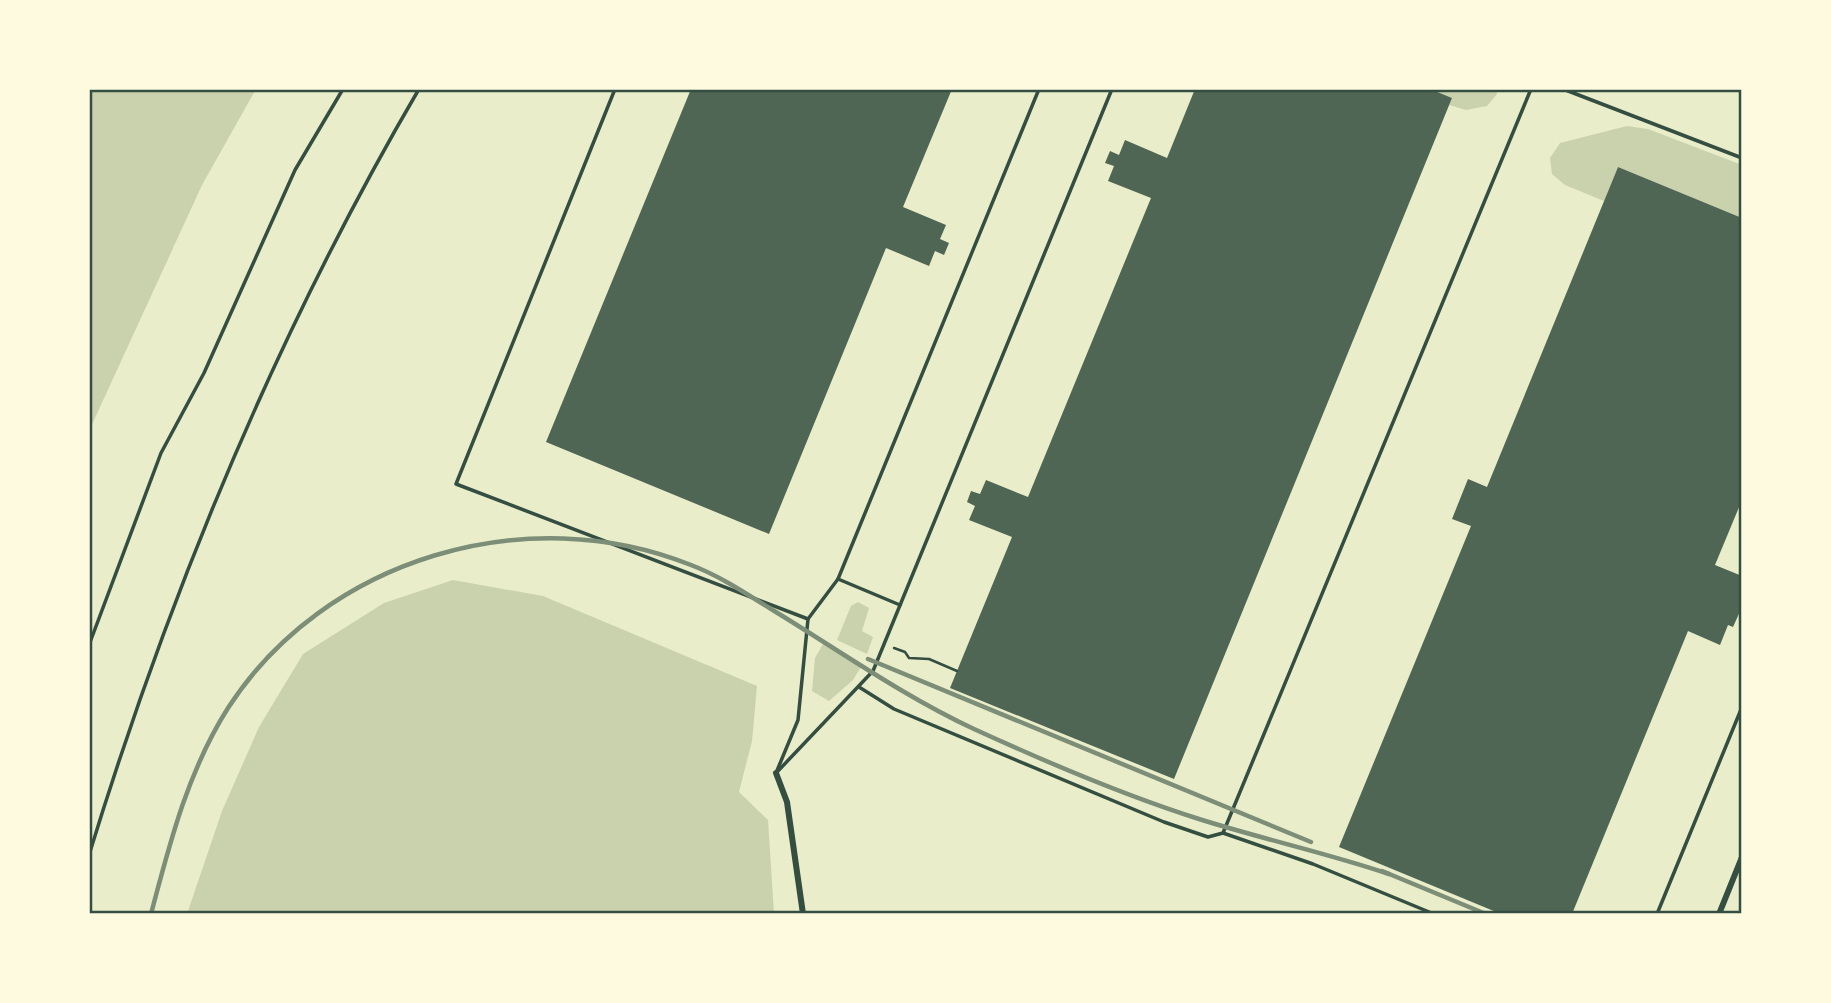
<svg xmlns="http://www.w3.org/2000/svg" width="1831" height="1003" viewBox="0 0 1831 1003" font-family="'Sofia Sans Condensed',sans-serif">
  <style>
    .green { fill: #cad2ad }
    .building { fill: #4f6655 }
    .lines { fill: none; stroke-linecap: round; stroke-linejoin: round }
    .path { stroke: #344e41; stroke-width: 2.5 }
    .service { stroke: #344e41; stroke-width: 3.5 }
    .minor { stroke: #344e41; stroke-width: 6 }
    .rail { stroke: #7c8e77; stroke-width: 4.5 }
    .neatline { fill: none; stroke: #344e41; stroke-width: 2.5 }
  </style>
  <rect width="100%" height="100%" fill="#e9edc9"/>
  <g class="green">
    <path d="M 89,89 L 256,89 L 202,185 L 89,431 Z"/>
    <path d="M 1430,89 L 1496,89 L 1497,94 L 1487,106 L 1466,110 L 1449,105 L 1452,98 Z"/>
    <path d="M 1627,126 L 1648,129 L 1742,165 L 1742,218 L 1618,167 L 1604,201 L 1565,185 L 1552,174 L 1550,158 L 1560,143 Z"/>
    <path d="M 453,580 L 543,596 L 757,686 L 752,741 L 739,792 L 768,820 L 774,914 L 187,914 L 222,811 L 259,727 L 303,654 L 384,603 Z"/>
    <path d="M 858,602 L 869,608 L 862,631 L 873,637 L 867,654 L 837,640 L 851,606 Z"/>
    <path d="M 823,644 L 861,667 L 853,680 L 829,701 L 812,691 L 815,658 Z"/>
  </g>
  <g class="building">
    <path d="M 691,89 L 952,89 L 903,207 L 946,225 L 940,239 L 949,243 L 944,255 L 935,251 L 929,266 L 886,248 L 769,534 L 546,442 Z"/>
    <path d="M 1195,89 L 1430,89 L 1452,98 L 1174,779 L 950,688 L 1012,537 L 969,520 L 975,506 L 967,502 L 971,491 L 980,494 L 986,480 L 1028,497 L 1151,198 L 1108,181 L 1114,166 L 1105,163 L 1110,151 L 1119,155 L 1125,140 L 1167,158 Z"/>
    <path d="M 1618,167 L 1742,218 L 1742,500 L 1715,565 L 1742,576 L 1739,599 L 1742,607 L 1733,627 L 1728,625 L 1720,645 L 1688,631 L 1572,914 L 1501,914 L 1339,847 L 1471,526 L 1452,519 L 1468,479 L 1487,487 Z"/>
  </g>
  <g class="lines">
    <path class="path" d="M 894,648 L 905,652 L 909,658 L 929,659 L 957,671"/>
    <g class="service">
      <path d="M 615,89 L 456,484 L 808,619 L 798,720 L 776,773"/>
      <path d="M 1563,89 L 1742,158"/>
      <path d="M 838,579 L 900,605"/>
      <path d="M 808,619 L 838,579 L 1039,89"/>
      <path d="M 89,645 L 161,453 L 204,373 L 295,170 L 343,89"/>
      <path d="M 859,687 L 894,709 L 1164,822 L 1208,837 L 1223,833 L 1531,89"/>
      <path d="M 777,772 L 873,671 L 1112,89"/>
      <path d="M 1223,833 L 1313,864 L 1434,914"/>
      <path d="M 89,855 C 170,591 279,328 419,89"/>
      <path d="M 1657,914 L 1742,707"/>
    </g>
    <g class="minor">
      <path d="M 776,773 L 787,802 L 803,914"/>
      <path d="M 1719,914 L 1742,857"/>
    </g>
    <g class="rail">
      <path d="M 868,659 L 1311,842"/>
      <path d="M 1382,871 L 1486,914"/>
      <path d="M 151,914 C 170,842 188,771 228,708 C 325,558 527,499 691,565 C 720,576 745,593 771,609 C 837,649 903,696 974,729 C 1046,762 1123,795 1199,819 C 1262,839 1327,853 1389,874"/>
    </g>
  </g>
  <rect width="1831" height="1003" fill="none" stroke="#fefae0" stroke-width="182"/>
  <rect x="91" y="91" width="1649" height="821" class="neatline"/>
</svg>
